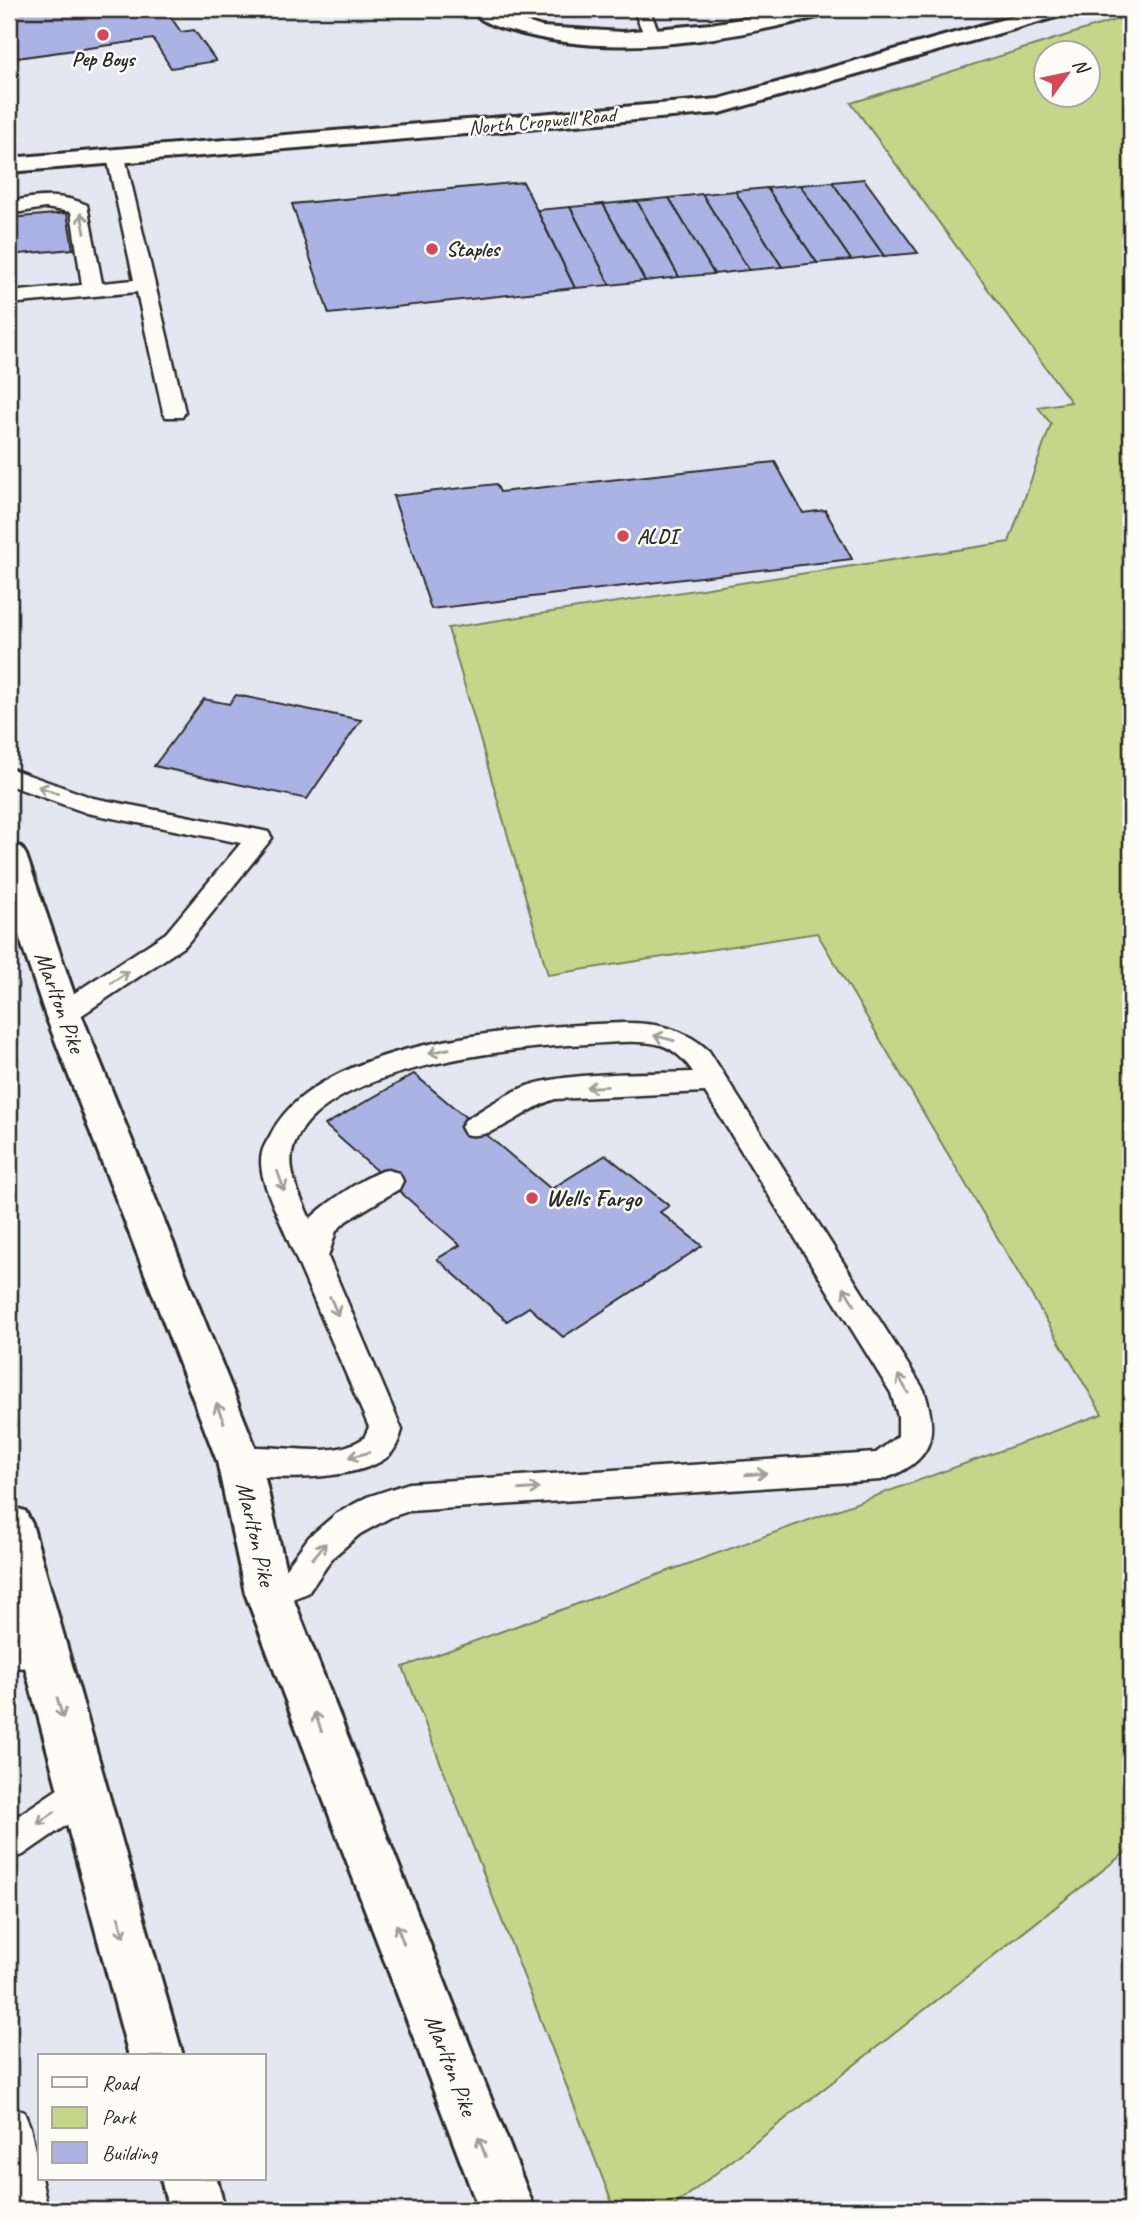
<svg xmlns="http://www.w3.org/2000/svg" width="1140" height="2219" viewBox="0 0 1140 2219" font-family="Caveat,sans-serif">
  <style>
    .green { fill: #c5d68a; stroke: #78805a; stroke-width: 2; fill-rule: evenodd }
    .building { fill: #abb3e4; stroke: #2b2b2b; stroke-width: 2 }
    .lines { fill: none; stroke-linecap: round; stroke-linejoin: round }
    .service-casing { stroke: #2b2b2b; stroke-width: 5 }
    .minor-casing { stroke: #2b2b2b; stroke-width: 6 }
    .tertiary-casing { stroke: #2b2b2b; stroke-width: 6 }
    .trunk-casing { stroke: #2b2b2b; stroke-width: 6 }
    .service { fill: #fdfcf7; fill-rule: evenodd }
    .minor { fill: #fdfcf7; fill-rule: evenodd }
    .tertiary { fill: #fdfcf7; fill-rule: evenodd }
    .trunk { fill: #fdfcf7; fill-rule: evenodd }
    .oneway { stroke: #9e9e9b }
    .poi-dot { fill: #d1495b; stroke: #fdfcf7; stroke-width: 2.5 }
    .labels { text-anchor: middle; stroke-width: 5; stroke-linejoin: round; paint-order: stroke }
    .far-poi-label { font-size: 21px; font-weight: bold; fill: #2b2b2b; stroke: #fdfcf7; text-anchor: start }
    .far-street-label { font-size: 21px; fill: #2b2b2b; stroke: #fdfcf7 }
    .street-label { font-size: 24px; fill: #2b2b2b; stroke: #fdfcf7 }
    .poi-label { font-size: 24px; font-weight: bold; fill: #2b2b2b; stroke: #fdfcf7; text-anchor: start }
  </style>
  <rect width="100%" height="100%" fill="#e4e6f1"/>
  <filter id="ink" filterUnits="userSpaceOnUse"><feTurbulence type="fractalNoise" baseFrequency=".0143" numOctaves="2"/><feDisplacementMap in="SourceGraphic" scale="14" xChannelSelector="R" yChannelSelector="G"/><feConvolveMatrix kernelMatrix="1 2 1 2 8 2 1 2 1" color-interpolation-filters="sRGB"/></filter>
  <g filter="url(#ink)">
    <path class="green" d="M 1131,15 L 1131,1848 L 669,2210 L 615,2210 L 403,1667 L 1102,1414 L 817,933 L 548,975 L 448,628 L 1009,542 L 1051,424 L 1038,407 L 1071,402 L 851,103 ZM 1046,52 L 1088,52 L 1088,94 L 1046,94 Z"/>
    <g class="building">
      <path d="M 9,9 L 165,9 L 181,32 L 194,30 L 216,61 L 171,68 L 153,39 L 9,59 Z"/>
      <path d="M 864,179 L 918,253 L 884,256 L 832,182 Z"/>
      <path d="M 523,182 L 575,288 L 329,314 L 292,204 Z"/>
      <path d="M 832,182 L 884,256 L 851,260 L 800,185 Z"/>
      <path d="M 800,185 L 851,260 L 817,263 L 767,188 Z"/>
      <path d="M 767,188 L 817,263 L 782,267 L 735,191 Z"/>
      <path d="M 735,191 L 782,267 L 749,270 L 702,194 Z"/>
      <path d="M 702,194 L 749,270 L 714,274 L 669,198 Z"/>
      <path d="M 669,198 L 714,274 L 679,277 L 637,201 Z"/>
      <path d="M 637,201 L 679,277 L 645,281 L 603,204 Z"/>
      <path d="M 603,204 L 645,281 L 610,285 L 570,207 Z"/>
      <path d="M 570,207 L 610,285 L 575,288 L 537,210 Z"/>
      <path d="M 67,213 L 73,249 L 9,255 L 9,218 Z"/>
      <path d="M 775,462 L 803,513 L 825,510 L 852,559 L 431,609 L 393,496 L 496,484 L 500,492 Z"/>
      <path d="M 236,695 L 361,720 L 307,799 L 154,766 L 204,699 L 229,704 Z"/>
      <path d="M 414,1074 L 551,1189 L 606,1155 L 669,1206 L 660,1212 L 702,1246 L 563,1337 L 529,1307 L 507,1321 L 437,1259 L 460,1245 L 325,1125 Z"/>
    </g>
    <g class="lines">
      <g class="service-casing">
        <g id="service">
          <path d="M 633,9 L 649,9 L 660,35 L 658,39 L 646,39 Z"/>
          <path d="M 116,152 L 125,157 L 185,412 L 182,417 L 166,417 L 163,412 L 137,292 L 9,304 L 9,292 L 82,285 L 71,212 L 45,208 L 9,214 L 9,202 C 36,196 61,193 87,205 L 102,283 L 134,280 L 107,157 Z"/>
          <path d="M 9,768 L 93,798 L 259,830 L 268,832 L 272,838 L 186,945 L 73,1021 L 63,1024 L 53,1021 L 49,1014 L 53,1007 L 166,933 L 241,843 L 87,813 L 9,785 Z"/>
          <path d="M 624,1023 C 656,1023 685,1028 709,1051 L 924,1390 C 940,1438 931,1463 881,1480 L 409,1511 L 391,1517 L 360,1534 L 333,1557 L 308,1593 L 268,1608 L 255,1603 L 250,1593 L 255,1583 L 282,1573 L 309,1537 L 336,1514 L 367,1497 L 409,1483 L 876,1453 L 898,1436 L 898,1416 L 891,1393 L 705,1092 L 555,1099 C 527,1107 493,1142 465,1134 L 461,1127 L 465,1120 C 484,1109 502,1096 522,1088 C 563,1071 647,1074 693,1072 C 686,1061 674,1049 661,1045 C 638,1039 610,1043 587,1044 C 517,1047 309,1067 292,1153 C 288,1175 302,1200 310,1219 C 321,1207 372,1170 388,1170 C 388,1170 398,1173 399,1173 L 403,1181 L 399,1189 L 346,1221 L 336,1231 L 328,1257 L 402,1430 C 399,1440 395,1452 386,1458 C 355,1481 263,1482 227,1471 L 222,1461 L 227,1451 C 269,1438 325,1464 364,1438 L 369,1427 L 273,1205 C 267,1190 258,1170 262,1153 C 263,1147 268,1140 271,1134 C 319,1039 528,1026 624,1023 Z"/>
          <path d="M 44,1637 L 57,1641 L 62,1652 L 57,1663 L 44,1667 L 9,1668 L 9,1638 Z"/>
          <path d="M 84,1775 L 97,1780 L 103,1792 L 97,1804 L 23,1855 L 9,1860 L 9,1822 L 71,1780 Z"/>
          <path d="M 9,2106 L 24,2112 L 30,2127 L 48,2210 L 9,2210 Z"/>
        </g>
      </g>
      <g class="minor-casing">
        <path id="minor" d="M 471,9 L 496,9 L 517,19 L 542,27 L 622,32 L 711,24 L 800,9 L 837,9 L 833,13 C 732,39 614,61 512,31 C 498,28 478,21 471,9 Z"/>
      </g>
      <g class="tertiary-casing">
        <path id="tertiary" d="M 1040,9 L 1074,9 L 1070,13 L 720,113 L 9,172 L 9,158 L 719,99 Z"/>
      </g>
      <g class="trunk-casing">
        <g id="trunk">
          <path d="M 9,844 L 21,847 L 26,855 L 81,1014 L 261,1461 L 291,1593 L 535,2210 L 479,2210 L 245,1593 L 217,1461 L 45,1014 L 9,906 Z"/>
          <path d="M 9,1506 L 25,1511 L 32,1524 L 183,2056 L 129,2056 L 9,1607 Z"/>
          <path d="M 161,2179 L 217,2179 L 225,2210 L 169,2210 Z"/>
        </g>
      </g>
      <use href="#service" class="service"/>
      <use href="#minor" class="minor"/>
      <use href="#tertiary" class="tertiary"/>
      <use href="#trunk" class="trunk"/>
    </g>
    <defs><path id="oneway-shaft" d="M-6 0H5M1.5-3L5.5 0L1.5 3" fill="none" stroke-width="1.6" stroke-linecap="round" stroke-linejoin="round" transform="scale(1.75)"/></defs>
    <g class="oneway">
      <use href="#oneway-shaft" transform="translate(83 223) rotate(-101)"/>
      <use href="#oneway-shaft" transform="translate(48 790) rotate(-160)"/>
      <use href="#oneway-shaft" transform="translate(120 977) rotate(-34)"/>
      <use href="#oneway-shaft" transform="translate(664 1038) rotate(-166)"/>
      <use href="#oneway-shaft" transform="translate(439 1051) rotate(167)"/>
      <use href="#oneway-shaft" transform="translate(597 1087) rotate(177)"/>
      <use href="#oneway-shaft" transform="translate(281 1181) rotate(70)"/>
      <use href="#oneway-shaft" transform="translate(849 1296) rotate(-122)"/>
      <use href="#oneway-shaft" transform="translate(334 1306) rotate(66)"/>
      <use href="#oneway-shaft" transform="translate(903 1384) rotate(-119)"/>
      <use href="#oneway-shaft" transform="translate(220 1413) rotate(-112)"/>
      <use href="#oneway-shaft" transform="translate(359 1455) rotate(165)"/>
      <use href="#oneway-shaft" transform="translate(756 1474) rotate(-4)"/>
      <use href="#oneway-shaft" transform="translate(529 1489) rotate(-4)"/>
      <use href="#oneway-shaft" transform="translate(319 1551) rotate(-50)"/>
      <use href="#oneway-shaft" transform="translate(60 1708) rotate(74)"/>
      <use href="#oneway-shaft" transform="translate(318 1722) rotate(-111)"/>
      <use href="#oneway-shaft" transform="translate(46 1818) rotate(146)"/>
      <use href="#oneway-shaft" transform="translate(121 1927) rotate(75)"/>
      <use href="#oneway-shaft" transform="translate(400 1934) rotate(-111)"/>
      <use href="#oneway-shaft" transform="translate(482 2147) rotate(-111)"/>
    </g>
  </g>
  <g class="poi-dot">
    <circle cx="103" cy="35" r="7"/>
    <circle cx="432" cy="249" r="7"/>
    <circle cx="623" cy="536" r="7"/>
    <circle cx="532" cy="1198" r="7"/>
  </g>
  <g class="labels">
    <g class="far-poi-label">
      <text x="103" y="66" text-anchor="middle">Pep Boys</text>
      <text x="446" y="256">Staples</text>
      <text x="637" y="543">ALDI</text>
    </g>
    <g class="far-street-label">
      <text transform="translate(542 121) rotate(-5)" y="7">North Cropwell Road</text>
    </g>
    <g class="street-label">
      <text transform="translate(60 1002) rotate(70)" y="8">Marlton Pike</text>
      <text transform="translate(256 1534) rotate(77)" y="8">Marlton Pike</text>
      <text transform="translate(451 2065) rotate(69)" y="8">Marlton Pike</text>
    </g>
    <g class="poi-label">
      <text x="546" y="1206">Wells Fargo</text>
    </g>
  </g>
  <rect width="1140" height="2219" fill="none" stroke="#fdfcf7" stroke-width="35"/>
  <rect x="18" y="18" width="1105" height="2184" fill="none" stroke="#2b2b2b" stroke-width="2.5" filter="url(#ink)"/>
  <rect x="38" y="2054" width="228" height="126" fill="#fdfcf7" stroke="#a9a8a5" stroke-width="2"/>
  <rect x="52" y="2077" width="35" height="10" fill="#fdfcf7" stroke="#a9a8a5" stroke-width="2"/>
  <text x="102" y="2090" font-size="21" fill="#2b2b2b">Road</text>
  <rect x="52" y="2107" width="35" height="21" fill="#c5d68a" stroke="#a9a8a5" stroke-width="2"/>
  <text x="102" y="2124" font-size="21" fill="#2b2b2b">Park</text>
  <rect x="52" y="2142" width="35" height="21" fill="#abb3e4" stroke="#a9a8a5" stroke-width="2"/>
  <text x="102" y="2160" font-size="21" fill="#2b2b2b">Building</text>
  <g transform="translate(1067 74) rotate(57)"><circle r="33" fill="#fdfcf7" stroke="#a9a8a5" stroke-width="2"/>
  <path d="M0-5L12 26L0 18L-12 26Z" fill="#d1495b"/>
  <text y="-10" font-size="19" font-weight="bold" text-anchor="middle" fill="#2b2b2b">N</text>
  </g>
</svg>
